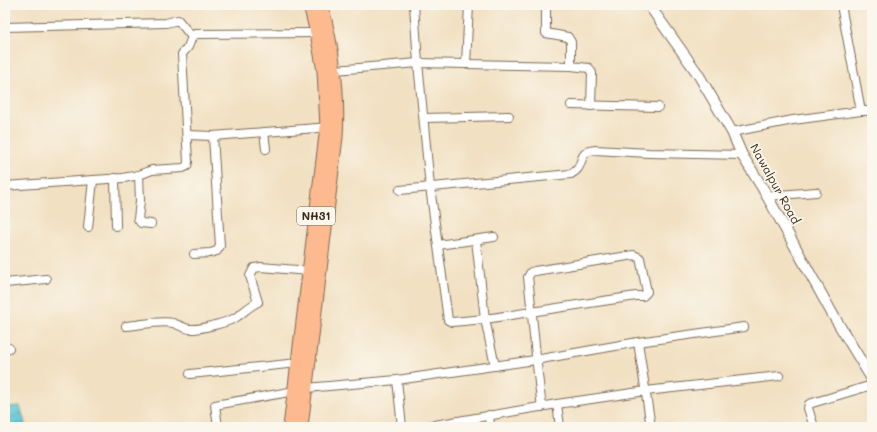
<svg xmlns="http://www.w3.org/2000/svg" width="877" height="432" viewBox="0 0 877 432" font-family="Mali,sans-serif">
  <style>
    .water { fill: url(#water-waves); stroke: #4b7879 }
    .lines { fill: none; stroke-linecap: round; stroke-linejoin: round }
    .minor-casing { stroke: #7b6a57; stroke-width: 10 }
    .tertiary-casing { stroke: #7b6a57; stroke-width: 12 }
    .trunk-casing { stroke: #7b6a57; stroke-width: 15 }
    .minor { stroke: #fff; stroke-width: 8 }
    .tertiary { stroke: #fff; stroke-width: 10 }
    .trunk { stroke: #fcba8e; stroke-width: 13 }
    .labels { text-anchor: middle; stroke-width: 3.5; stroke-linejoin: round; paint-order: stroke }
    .shield { fill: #fbf7ec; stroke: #75685c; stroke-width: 1 }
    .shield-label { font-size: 11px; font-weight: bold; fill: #3b2a1e }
    .street-label { font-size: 12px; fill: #3b2a1e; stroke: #fbf7ec }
  </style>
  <defs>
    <pattern id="water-waves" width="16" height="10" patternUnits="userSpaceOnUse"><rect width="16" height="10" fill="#5bc6d4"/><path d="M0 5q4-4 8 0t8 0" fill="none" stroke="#4ca1ab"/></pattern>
  </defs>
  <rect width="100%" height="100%" fill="#fbf7ec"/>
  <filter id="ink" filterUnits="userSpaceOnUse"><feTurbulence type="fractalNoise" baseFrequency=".025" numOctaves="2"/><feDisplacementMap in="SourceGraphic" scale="8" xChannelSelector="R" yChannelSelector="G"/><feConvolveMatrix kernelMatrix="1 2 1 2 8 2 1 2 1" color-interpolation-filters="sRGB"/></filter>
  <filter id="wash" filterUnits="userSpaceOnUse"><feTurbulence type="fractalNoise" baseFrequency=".012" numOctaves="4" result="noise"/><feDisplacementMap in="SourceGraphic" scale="16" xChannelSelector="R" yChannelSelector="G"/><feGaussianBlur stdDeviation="0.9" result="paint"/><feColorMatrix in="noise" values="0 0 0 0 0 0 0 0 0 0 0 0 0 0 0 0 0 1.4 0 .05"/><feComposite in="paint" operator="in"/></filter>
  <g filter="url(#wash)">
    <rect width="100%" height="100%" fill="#f1e0c1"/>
    <path class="water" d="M 20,406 L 26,427 L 5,427 L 5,407 Z"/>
  </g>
  <g filter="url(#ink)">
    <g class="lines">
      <g class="minor-casing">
        <g id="minor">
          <path d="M 414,5 L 418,63 L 430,187 L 448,320 L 452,322 L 485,319 L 636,296 L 643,296 L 647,292 L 640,258 L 634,255 L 535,271 L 531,272 L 528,277 C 533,320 536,364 542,407"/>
          <path d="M 546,5 L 546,33 L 568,37 L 571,42 L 571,66"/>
          <path d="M 841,5 L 861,111"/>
          <path d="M 5,27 L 166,23 L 178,20 L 192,37"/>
          <path d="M 466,64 L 469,5"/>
          <path d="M 335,70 L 418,63 L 571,66 L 589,68 L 592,73 L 591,106"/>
          <path d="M 571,105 L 658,107"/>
          <path d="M 424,118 L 509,116"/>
          <path d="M 264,132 L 266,149"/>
          <path d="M 732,132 L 793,120 L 861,111 L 872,111"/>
          <path d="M 187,135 L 213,136 L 330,127"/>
          <path d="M 139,175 L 140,201 L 138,219 L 141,223 L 151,224"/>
          <path d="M 115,178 L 116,226"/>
          <path d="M 5,186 L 123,178 L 139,175 L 152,170 L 183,168 L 187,166 L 188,162 L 182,54 L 188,47 L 192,37 L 195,34 L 317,33"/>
          <path d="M 400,190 L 571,174 C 587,166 575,152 595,150 L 649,153 L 742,155"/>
          <path d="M 767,196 L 816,192"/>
          <path d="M 88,227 L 93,180"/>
          <path d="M 476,240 L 485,319 L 495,366"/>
          <path d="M 438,245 L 494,237"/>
          <path d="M 194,254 L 210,253 L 217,251 L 220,246 L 213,136"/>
          <path d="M 5,283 L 46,279"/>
          <path d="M 126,326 C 140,325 160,320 173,323 C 180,325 186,330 193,329 C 202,329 228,322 235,318 C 243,313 249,306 258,302 L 250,276 L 254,268 L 261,267 L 309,271"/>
          <path d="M 638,342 L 651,427"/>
          <path d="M 5,347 L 9,348"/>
          <path d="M 190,374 L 298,363"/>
          <path d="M 397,380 L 402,427"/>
          <path d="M 306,388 L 397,380 L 535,360 L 638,342 L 744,327"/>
          <path d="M 557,404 L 560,427"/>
          <path d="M 489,415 L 490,427"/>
          <path d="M 218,427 L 215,405 L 295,391"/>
          <path d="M 423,427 L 557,404 L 646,391 L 779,376"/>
          <path d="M 814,427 L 808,408 L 809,404 L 872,385"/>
        </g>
      </g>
      <g class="tertiary-casing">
        <path id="tertiary" d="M 649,5 L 698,74 L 732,132 L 742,155 L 762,187 L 833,315 L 872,379"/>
      </g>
      <g class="trunk-casing">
        <g id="trunk">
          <path d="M 290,427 L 327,127 L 324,71 L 317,33 L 310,5"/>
          <path d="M 301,427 L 336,137 C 339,92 333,49 321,5"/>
        </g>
      </g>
      <use href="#minor" class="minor"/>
      <use href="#tertiary" class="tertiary"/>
      <use href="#trunk" class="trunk"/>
    </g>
  </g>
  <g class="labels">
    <rect class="shield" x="297" y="207" width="38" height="18" rx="3"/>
    <g class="shield-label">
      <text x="316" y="220">NH31</text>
    </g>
    <g class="street-label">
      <text transform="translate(775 184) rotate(61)" y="4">Nawalpur Road</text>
    </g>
  </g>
  <rect width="877" height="432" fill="none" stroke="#fbf7ec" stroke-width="20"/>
</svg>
